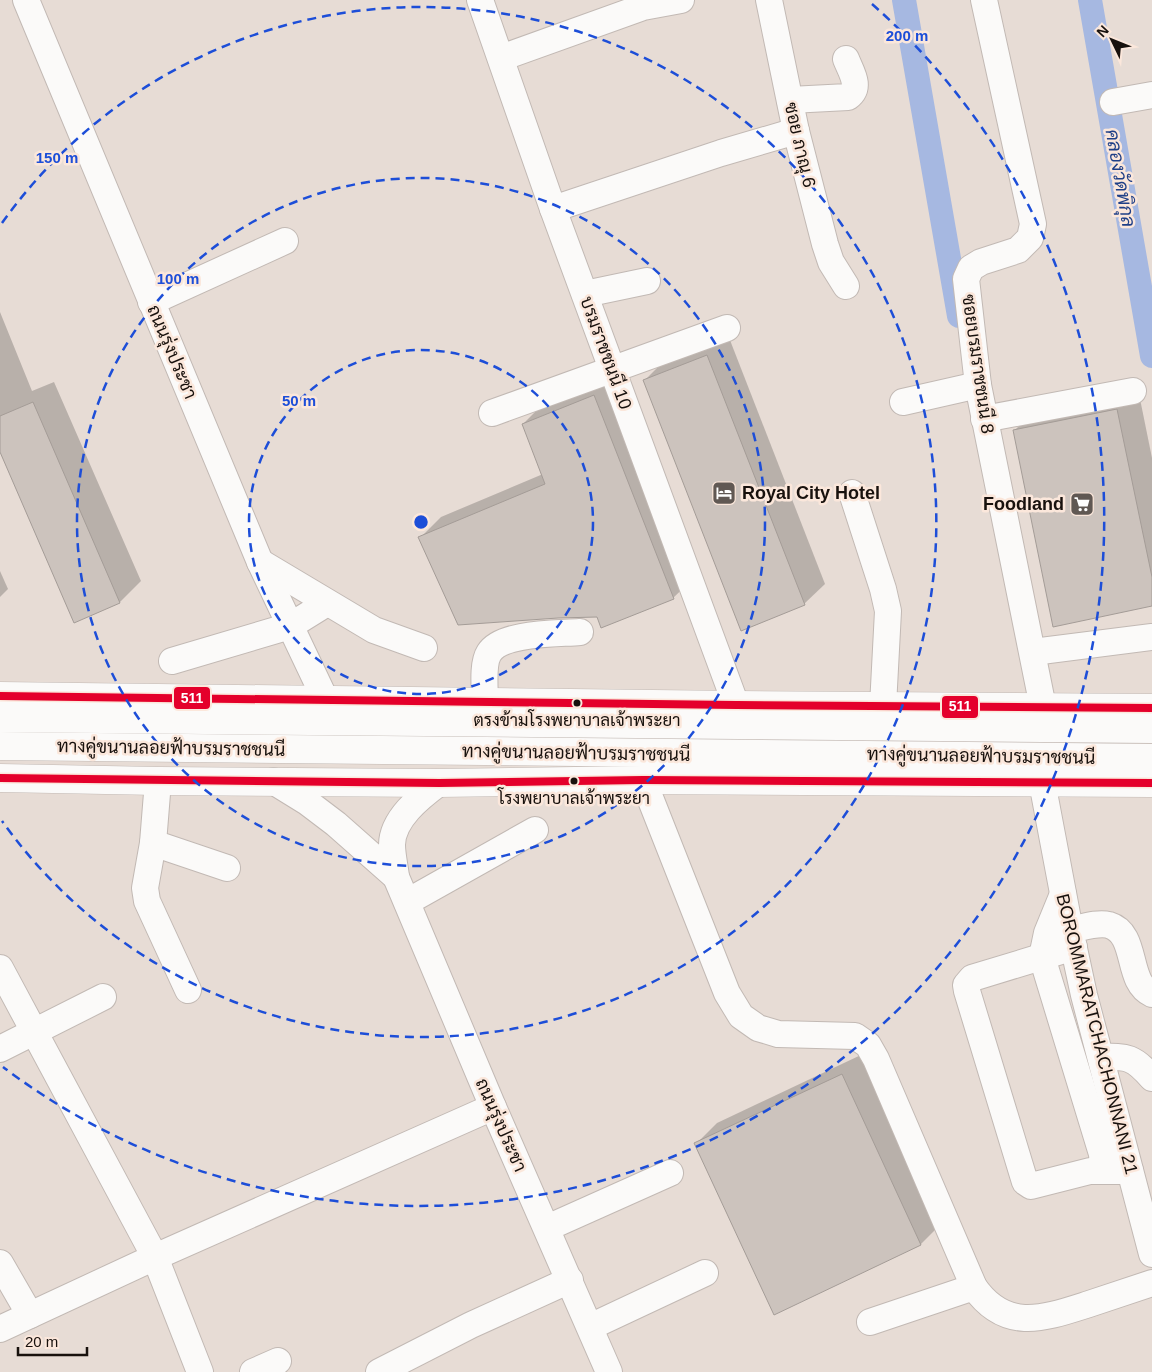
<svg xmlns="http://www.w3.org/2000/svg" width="1152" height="1372" viewBox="0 0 1152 1372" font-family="Arial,Sarabun,sans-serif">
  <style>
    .shadow { fill: #0003 }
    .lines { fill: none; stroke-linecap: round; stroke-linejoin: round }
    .canal { stroke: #a6b8e1; stroke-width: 24 }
    .building { fill: #ccc3bd; stroke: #a49c97 }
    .minor-casing { stroke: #c2b9b4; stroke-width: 28 }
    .major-casing { stroke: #c2b9b4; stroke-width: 29 }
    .minor { stroke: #fbfaf9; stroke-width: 26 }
    .major { stroke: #fbfaf9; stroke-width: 28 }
    .bus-1-casing { stroke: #fbe7db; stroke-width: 11 }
    .bus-1 { stroke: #e4002b; stroke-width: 8 }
    .ring { fill: none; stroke: #1d4ed8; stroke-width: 2.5; stroke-dasharray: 9 6 }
    .bus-dot { fill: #18110d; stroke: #fbe7db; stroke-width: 2 }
    .labels { text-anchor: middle; stroke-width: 5; stroke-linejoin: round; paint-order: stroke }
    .bus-label { font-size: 17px; fill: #18110d; stroke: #fbe7db }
    .street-label { font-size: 18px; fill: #18110d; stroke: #fbe7db }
    .poi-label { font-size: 18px; font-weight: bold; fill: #18110d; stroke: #fbe7db; text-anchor: start }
    .water-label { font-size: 19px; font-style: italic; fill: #1f3f87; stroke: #fbe7db }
    .centre { fill: #1d4ed8; stroke: #fbe7db; stroke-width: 2.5 }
    .ring-label { font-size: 15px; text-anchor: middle; font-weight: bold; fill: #1d4ed8; stroke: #fbe7db; stroke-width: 5; stroke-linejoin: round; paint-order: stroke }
    .line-badge { stroke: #fbe7db; stroke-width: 2 }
    .badge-label { font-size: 14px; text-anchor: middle; font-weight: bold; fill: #fff }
  </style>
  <rect width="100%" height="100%" fill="#e7dcd5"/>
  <g class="shadow">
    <path d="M 0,312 L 32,391 L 54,382 L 141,581 L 120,602 L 75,621 L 0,449 Z"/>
    <path d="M 728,335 L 825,584 L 804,604 L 644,381 L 665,360 Z"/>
    <path d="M 615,375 L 694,578 L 673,598 L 598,616 L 420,538 L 441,517 L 543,474 L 523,424 L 544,403 Z"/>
    <path d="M 1138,389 L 1152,458 L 1152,605 L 1014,431 L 1035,410 Z"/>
    <path d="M 0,571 L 8,589 L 0,597 Z"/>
    <path d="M 863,1054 L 941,1224 L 921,1244 L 774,1313 L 696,1144 L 717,1123 Z"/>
  </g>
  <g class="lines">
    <g class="canal">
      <path d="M 904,0 L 959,316"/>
      <path d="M 1090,0 L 1152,356"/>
    </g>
  </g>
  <g class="building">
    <path d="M 707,355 L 805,605 L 741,631 L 643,380 Z"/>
    <path d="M 594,395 L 674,599 L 601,628 L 597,617 L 558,618 L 458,625 L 418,537 L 545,484 L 522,424 Z"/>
    <path d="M 33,402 L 120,603 L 74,623 L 0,452 L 0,416 Z"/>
    <path d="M 1117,409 L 1152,577 L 1152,606 L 1053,627 L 1013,430 Z"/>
    <path d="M 842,1074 L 921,1245 L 774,1315 L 694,1143 Z"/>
  </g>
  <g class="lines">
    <g class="minor-casing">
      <g id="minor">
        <path d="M 26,0 L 260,562 L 326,701"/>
        <path d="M 480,0 L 553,209 L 736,705"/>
        <path d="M 769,0 L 796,131 L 825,244 L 831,262 L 846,286"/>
        <path d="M 984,0 L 1033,224 L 1030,238 L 1018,250 L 981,262 L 971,268 L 966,279 L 978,385 L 1043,707"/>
        <path d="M 501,58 L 643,7 L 681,0"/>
        <path d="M 790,100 L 848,97 C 862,87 851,72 846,59"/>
        <path d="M 1113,102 L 1152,95"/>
        <path d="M 553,209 L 721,153 L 796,131"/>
        <path d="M 585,294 L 647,281"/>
        <path d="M 151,302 L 285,241"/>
        <path d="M 903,402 L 978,385"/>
        <path d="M 492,413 L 727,328"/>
        <path d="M 984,419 L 1133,391"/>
        <path d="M 852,493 L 883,589 L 888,611 L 883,706"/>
        <path d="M 260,562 L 374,630 L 424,648"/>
        <path d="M 1033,652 L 1152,637"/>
        <path d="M 172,661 L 290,626 L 327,603"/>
        <path d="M 485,702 C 485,689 482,664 489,653 C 502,632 558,634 580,632"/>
        <path d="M 643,780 L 727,993 L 741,1016 L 758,1028 L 778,1034 L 855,1036 L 868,1045 L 876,1059 L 974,1287 C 1006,1333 1045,1318 1089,1304 C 1110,1297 1131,1290 1152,1283"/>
        <path d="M 158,781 L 153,843 L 145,888 L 147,901 L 188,990"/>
        <path d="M 273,781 L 307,802 L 336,824 L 396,877"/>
        <path d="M 1042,782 L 1070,930 L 1084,995 L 1152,1254"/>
        <path d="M 439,783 C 420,797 392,819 392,845 C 392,855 395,867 396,877 L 493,1107 L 609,1372"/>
        <path d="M 153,843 L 227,868"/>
        <path d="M 1063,894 L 1047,933 L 1042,957 L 1102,1154 L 1103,1170"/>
        <path d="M 407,902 L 535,830"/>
        <path d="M 1070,930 C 1081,928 1097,922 1109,925 C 1139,934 1125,982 1152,994"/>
        <path d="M 1074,947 L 972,978 L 966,985 L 967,991 L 1025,1182 L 1031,1186 L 1090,1171 L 1130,1171"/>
        <path d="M 0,968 L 155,1257 L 200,1372"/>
        <path d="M 0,1049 L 103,997"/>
        <path d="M 1101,1057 C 1127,1056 1134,1057 1152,1078"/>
        <path d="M 547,1228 L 670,1173"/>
        <path d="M 0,1263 L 30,1315"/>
        <path d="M 870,1322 L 974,1287"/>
        <path d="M 590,1327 L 705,1273"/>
        <path d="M 0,1329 L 155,1257 L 493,1107"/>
        <path d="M 253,1372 L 278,1361"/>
        <path d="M 379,1372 L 471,1325 L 570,1280"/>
      </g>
    </g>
    <g class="major-casing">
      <g id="major">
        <path d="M 0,696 L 736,705 L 1152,708"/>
        <path d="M 0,718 L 1152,729"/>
        <path d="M 0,746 L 1152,758"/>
        <path d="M 0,778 L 158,781 L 439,783 L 643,780 L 1152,783"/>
      </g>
    </g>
    <use href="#minor" class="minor"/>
    <use href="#major" class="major"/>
    <g class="bus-1-casing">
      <g id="bus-1">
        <path d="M 0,696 L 736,705 L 1152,708"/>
        <path d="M 0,778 L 439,783 L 643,780 L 1152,783"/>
      </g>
    </g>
    <use href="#bus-1" class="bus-1"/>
  </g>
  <g class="ring">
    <circle cx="421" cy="522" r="172"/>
    <circle cx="421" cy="522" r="344"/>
    <path d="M2 223A515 515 0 1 1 2 821"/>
    <path d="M872 4A687 687 0 0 1 3 1067"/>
  </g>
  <defs>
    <g id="hotel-square" transform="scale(1.25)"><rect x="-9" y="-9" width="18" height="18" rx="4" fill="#605853" stroke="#fbe7db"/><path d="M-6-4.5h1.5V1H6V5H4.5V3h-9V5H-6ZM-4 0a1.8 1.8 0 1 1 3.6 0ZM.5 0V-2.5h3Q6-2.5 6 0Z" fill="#fff"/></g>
    <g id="supermarket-square" transform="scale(1.25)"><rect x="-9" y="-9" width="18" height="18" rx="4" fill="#605853" stroke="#fbe7db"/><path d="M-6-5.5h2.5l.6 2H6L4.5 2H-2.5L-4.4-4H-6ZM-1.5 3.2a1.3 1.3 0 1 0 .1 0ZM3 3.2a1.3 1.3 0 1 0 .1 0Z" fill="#fff"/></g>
  </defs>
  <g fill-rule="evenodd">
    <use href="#hotel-square" x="724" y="493"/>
    <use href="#supermarket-square" x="1082" y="504"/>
  </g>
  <g class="bus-dot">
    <circle cx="577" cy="703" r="4.5"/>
    <circle cx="574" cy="781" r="4.5"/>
  </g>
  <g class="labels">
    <g class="bus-label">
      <text x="577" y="726">ตรงข้ามโรงพยาบาลเจ้าพระยา</text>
      <text x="574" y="804">โรงพยาบาลเจ้าพระยา</text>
    </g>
    <g class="street-label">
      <text transform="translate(800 145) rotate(77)" y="6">ซอย ภาณุ 6</text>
      <text transform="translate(172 352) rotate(67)" y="6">ถนนรุ่งประชา</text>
      <text transform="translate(606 353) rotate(70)" y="6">บรมราชชนนี 10</text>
      <text transform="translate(978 364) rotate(82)" y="6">ซอยบรมราชชนนี 8</text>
      <text transform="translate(171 748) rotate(1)" y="6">ทางคู่ขนานลอยฟ้าบรมราชชนนี</text>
      <text transform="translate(576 753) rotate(1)" y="6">ทางคู่ขนานลอยฟ้าบรมราชชนนี</text>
      <text transform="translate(981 756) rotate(1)" y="6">ทางคู่ขนานลอยฟ้าบรมราชชนนี</text>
      <text transform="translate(1097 1034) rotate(76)" y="6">BOROMMARATCHACHONNANI 21</text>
      <text transform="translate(501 1125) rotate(66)" y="6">ถนนรุ่งประชา</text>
    </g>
    <g class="poi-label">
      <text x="742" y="499">Royal City Hotel</text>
      <text x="1064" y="510" text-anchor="end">Foodland</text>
    </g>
    <g class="water-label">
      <text transform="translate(1121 178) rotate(80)" y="7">คลองวัดพิกุล</text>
    </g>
  </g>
  <circle cx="421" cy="522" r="8" class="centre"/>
  <g class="ring-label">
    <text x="907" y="41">200 m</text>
    <text x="57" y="163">150 m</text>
    <text x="178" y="284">100 m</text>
    <text x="299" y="406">50 m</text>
  </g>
  <g class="line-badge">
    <rect x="173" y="686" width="38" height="24" rx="5" fill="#e4002b"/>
    <rect x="941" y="695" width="38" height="24" rx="5" fill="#e4002b"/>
  </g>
  <g class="badge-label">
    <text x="192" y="703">511</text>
    <text x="960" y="711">511</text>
  </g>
  <g transform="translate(1112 40) rotate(313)" stroke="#fbe7db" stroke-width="4" paint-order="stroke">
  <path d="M0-4L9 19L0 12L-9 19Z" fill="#18110d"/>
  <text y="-8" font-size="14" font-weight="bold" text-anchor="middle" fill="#18110d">N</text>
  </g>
  <path d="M18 1347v8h69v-8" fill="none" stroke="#18110d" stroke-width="2.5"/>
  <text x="25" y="1347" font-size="15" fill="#18110d" stroke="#fbe7db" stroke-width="4" paint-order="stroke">20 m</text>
</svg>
